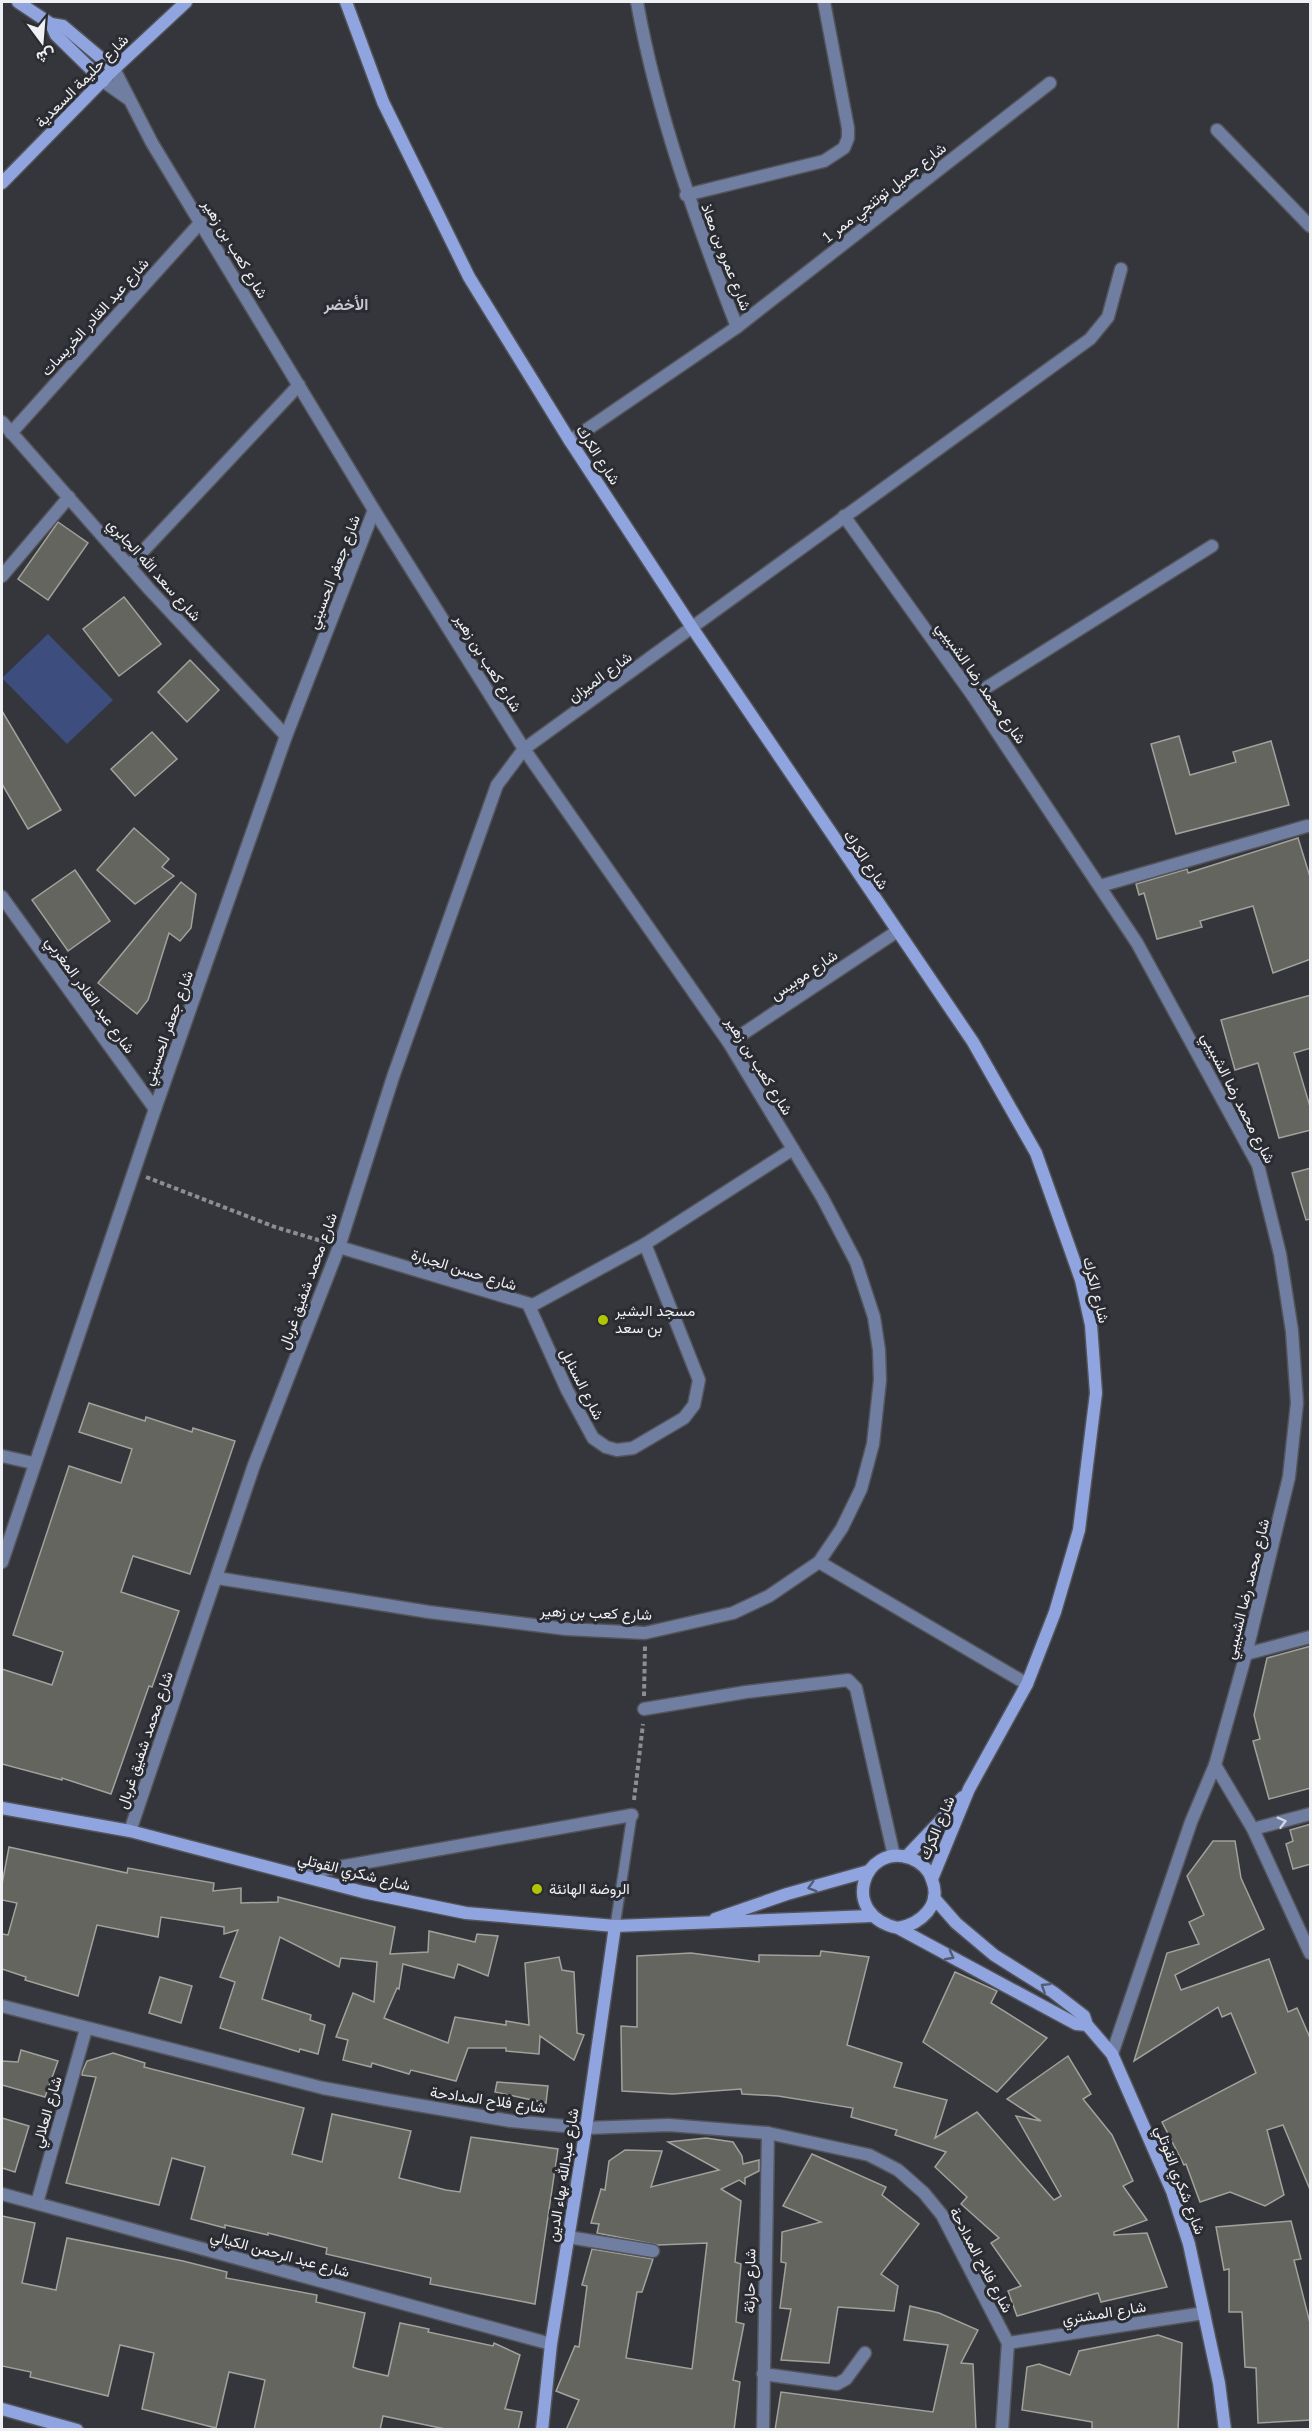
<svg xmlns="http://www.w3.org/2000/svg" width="1312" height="2431" viewBox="0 0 1312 2431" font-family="'Nunito Sans',Vazirmatn,sans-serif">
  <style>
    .green { fill: #3d4d7e }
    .building { fill: #63655e; stroke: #a1a29b; stroke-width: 1.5 }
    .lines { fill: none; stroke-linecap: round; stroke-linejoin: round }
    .lane-casing { stroke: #525459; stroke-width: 12 }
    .street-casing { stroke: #525459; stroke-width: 15 }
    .secondary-casing { stroke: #525459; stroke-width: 15 }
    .path { stroke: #8c8e93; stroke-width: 4; stroke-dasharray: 4.5 3; stroke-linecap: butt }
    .lane { stroke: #707ea2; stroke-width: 9 }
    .street { stroke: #707ea2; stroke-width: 12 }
    .secondary { stroke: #90a5df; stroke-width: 12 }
    .oneway { stroke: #ced4e0 }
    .oneway2 { stroke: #535c77 }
    .poi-dot { fill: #afc506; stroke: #2a2c32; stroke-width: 2 }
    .labels { text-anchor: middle; stroke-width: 6; stroke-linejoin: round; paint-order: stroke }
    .street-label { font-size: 15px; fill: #eef0f4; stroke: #2a2c32 }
    .poi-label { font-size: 15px; fill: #eef0f4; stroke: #2a2c32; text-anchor: start }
    .neighbourhood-label { font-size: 16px; font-weight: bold; fill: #c5c8cf; stroke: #2a2c32 }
  </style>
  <rect width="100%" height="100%" fill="#34363c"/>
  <path class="green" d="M 48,634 L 113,700 L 67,744 L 2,678 Z"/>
  <g class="building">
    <path d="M 58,522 L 88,543 L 48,600 L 18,579 Z"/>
    <path d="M 124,597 L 161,644 L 119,676 L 83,629 Z"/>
    <path d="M 190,660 L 219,690 L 187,722 L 158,692 Z"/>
    <path d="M 2,711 L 61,810 L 28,829 L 2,784 Z"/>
    <path d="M 152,732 L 177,759 L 135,796 L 111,769 Z"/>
    <path d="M 1179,736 L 1190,775 L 1236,762 L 1233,752 L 1271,741 L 1289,805 L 1176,834 L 1151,744 Z"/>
    <path d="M 134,828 L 169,859 L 162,867 L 174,876 L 135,904 L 97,870 Z"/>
    <path d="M 1298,838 L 1311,880 L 1311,959 L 1273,973 L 1253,906 L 1200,921 L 1202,927 L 1157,939 L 1144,893 L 1139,895 L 1136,884 L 1187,869 L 1188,873 Z"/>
    <path d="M 75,870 L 110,921 L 68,951 L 32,900 Z"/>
    <path d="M 181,882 L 196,894 L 191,928 L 180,941 L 169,933 L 148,1000 L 137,1014 L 98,983 Z"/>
    <path d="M 1311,995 L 1311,1048 L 1294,1053 L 1311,1110 L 1311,1130 L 1279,1138 L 1258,1063 L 1235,1070 L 1221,1020 Z"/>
    <path d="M 1311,1168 L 1311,1219 L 1306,1220 L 1292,1173 Z"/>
    <path d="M 89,1403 L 145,1421 L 146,1417 L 192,1432 L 193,1428 L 235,1441 L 190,1574 L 133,1556 L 121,1592 L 179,1611 L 152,1687 L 149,1686 L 111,1794 L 62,1778 L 62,1780 L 2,1764 L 2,1669 L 52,1685 L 63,1652 L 13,1635 L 69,1466 L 121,1483 L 132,1449 L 79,1432 Z"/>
    <path d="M 1311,1646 L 1311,1788 L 1269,1799 L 1253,1741 L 1260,1739 L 1254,1715 L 1267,1658 Z"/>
    <path d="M 1311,1824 L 1311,1864 L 1293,1869 L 1286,1844 L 1293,1841 L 1290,1830 Z"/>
    <path d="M 1213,1841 L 1235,1841 L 1241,1878 L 1264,1929 L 1175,1975 L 1181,1990 L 1269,1959 L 1288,2012 L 1297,2008 L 1311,2040 L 1311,2192 L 1283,2125 L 1267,2130 L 1284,2195 L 1265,2206 L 1230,2192 L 1200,2202 L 1186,2164 L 1184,2165 L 1162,2122 L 1256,2073 L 1231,2013 L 1222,2017 L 1218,2007 L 1134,2061 L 1167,1953 L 1199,1944 L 1189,1922 L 1204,1915 L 1187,1876 Z"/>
    <path d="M 9,1847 L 127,1873 L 128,1868 L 214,1883 L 213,1891 L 241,1888 L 241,1903 L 278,1902 L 278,1897 L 395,1927 L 390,1954 L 428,1952 L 429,1931 L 475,1942 L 477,1934 L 498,1936 L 488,1976 L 458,1964 L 454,1978 L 403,1964 L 399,1989 L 397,1988 L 384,2018 L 448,2043 L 455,2017 L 506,2025 L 506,2021 L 529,2025 L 525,1963 L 559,1957 L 562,1970 L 574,1972 L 577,2033 L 584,2035 L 574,2060 L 540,2036 L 539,2054 L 506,2051 L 506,2048 L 468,2048 L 456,2081 L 411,2070 L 409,2074 L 372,2063 L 371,2067 L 343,2060 L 348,2040 L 336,2037 L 353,1993 L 374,2002 L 377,1962 L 341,1958 L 339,1967 L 280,1937 L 262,1999 L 311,2015 L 310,2020 L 325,2025 L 318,2054 L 300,2049 L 299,2052 L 220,2028 L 235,1982 L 220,1977 L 238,1930 L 224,1934 L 224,1927 L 161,1917 L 158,1937 L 97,1925 L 78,1996 L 25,1980 L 26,1977 L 2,1969 L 2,1934 L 8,1935 L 17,1903 L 2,1900 L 2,1884 Z"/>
    <path d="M 821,1951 L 869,1957 L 847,2045 L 902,2063 L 894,2087 L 947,2100 L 935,2138 L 977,2112 L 1054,2200 L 1061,2196 L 1016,2116 L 1041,2121 L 1007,2099 L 1068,2056 L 1091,2094 L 1083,2099 L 1112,2135 L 1133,2181 L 1123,2186 L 1147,2220 L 1114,2232 L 1114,2235 L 1147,2233 L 1167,2287 L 1101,2302 L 1098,2293 L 1017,2316 L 1008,2291 L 1021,2286 L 991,2243 L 999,2238 L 961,2204 L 967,2197 L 935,2167 L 946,2152 L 895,2135 L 897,2130 L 851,2117 L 853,2108 L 778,2096 L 742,2094 L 741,2089 L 673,2094 L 622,2091 L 621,2026 L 637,2027 L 637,1956 L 691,1953 L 759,1962 L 759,1955 L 820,1956 Z"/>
    <path d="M 955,1972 L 997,1991 L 991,2003 L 1047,2038 L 997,2092 L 923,2042 Z"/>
    <path d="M 160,1977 L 192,1986 L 181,2023 L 149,2013 Z"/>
    <path d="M 21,2050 L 58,2061 L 45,2097 L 2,2085 L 2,2061 L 18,2062 Z"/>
    <path d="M 113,2053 L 145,2063 L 144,2067 L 304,2108 L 292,2154 L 322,2162 L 332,2114 L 411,2131 L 399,2178 L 446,2190 L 460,2192 L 471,2137 L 558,2149 L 535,2304 L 430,2284 L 431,2278 L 326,2254 L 327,2248 L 268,2233 L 268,2235 L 225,2225 L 225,2228 L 191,2219 L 205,2167 L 172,2158 L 159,2205 L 66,2183 L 96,2077 L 82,2075 L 82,2073 L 87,2061 Z"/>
    <path d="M 497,2082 L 548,2086 L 546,2103 L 495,2092 Z"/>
    <path d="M 2,2118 L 29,2126 L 15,2172 L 2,2168 Z"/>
    <path d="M 706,2138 L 733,2142 L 742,2156 L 743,2164 L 759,2160 L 759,2171 L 745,2178 L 745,2184 L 739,2180 L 721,2189 L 741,2201 L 735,2262 L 741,2264 L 736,2322 L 744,2324 L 733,2380 L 740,2382 L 734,2430 L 566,2430 L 579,2400 L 556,2391 L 575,2346 L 579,2347 L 587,2286 L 582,2285 L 592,2249 L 653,2259 L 642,2292 L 637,2292 L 626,2358 L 692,2369 L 707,2243 L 658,2245 L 597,2233 L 599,2224 L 591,2223 L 601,2189 L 605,2190 L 609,2161 L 625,2150 L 662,2151 L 651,2187 L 719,2170 L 668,2142 Z"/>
    <path d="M 812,2154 L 886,2187 L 882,2195 L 919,2224 L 881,2274 L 898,2286 L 894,2311 L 838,2307 L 829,2363 L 781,2360 L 791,2309 L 780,2308 L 786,2263 L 781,2262 L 782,2232 L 821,2222 L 783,2206 Z"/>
    <path d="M 2,2216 L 35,2223 L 22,2283 L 56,2290 L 67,2238 L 183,2261 L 227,2272 L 226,2278 L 317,2295 L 316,2302 L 365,2313 L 353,2367 L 358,2369 L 388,2376 L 400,2323 L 429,2329 L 428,2332 L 493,2346 L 494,2343 L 520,2355 L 505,2409 L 522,2412 L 518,2430 L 450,2430 L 383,2416 L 380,2430 L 254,2430 L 265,2380 L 229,2372 L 216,2428 L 142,2409 L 154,2353 L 120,2345 L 108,2396 L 30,2377 L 31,2372 L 2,2366 Z"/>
    <path d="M 1291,2221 L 1301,2259 L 1294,2260 L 1311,2327 L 1311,2420 L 1258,2423 L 1256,2368 L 1245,2367 L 1242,2312 L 1229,2312 L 1229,2269 L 1224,2270 L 1216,2227 Z"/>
    <path d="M 910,2306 L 939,2313 L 978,2330 L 961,2363 L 973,2364 L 976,2430 L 775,2430 L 781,2392 L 933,2412 L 948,2345 L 904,2340 Z"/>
    <path d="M 1158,2335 L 1182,2343 L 1178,2430 L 1092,2430 L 1092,2422 L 1022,2410 L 1027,2367 L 1039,2364 L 1070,2375 L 1079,2351 Z"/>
  </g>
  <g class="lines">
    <g class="lane-casing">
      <path id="lane" d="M 615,1926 L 632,1815"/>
    </g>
    <g class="street-casing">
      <g id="street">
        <path d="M 114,69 L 152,143 L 374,510 L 524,749 L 729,1043 L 822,1197 L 856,1262 L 874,1317 L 879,1350 L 880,1380 L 873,1444 L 861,1489 L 842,1528 L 819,1562 L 769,1596 L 733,1613 L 645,1633 L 566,1629 L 429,1612 L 217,1578"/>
        <path d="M 103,81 L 127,98"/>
        <path d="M 1217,130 L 1310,226"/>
        <path d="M 686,195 L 824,161 L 844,148 L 848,138 L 848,128 L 824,2"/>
        <path d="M 737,327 L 1050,83"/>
        <path d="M 2,422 L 150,590 L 286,736"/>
        <path d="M 11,433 L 201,222"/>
        <path d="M 570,441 L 737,327 C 696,221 657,114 637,2"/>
        <path d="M 844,516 L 973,696 L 1137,943 L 1258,1165 L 1280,1254 L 1292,1331 L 1297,1403 L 1289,1477 L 1246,1654 L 1215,1765 L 1191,1822 L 1112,2054"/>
        <path d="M 129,566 L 299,385"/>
        <path d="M 2,576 L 69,497"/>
        <path d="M 973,696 L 1212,546"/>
        <path d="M 1100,886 L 1307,826"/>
        <path d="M 2,897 L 155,1109"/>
        <path d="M 729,1043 L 896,932"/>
        <path d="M 339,1247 L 533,1305 L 645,1244 L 793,1149"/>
        <path d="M 529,1306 L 567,1390 L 593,1438 L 606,1447 L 617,1450 L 633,1448 L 684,1418 L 694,1405 L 699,1380 L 645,1244"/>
        <path d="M 2,1456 L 33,1463"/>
        <path d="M 2,1562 L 155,1109 L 286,736 L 374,510"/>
        <path d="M 819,1562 L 1027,1684"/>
        <path d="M 1246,1654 L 1310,1637"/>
        <path d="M 644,1709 L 746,1692 L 848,1680 L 856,1688 L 894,1856"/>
        <path d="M 1215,1765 L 1253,1829 L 1310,1953"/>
        <path d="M 1253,1829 L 1310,1814"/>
        <path d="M 130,1831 L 254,1465 L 339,1247 L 393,1077 L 497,785 L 524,749 L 1090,339 L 1108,317 L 1121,269"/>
        <path d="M 300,1874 L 632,1815"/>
        <path d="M 2,2006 L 323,2088 L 388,2100 L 511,2121 L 586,2128 L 669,2125 L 768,2133 L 869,2155 L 898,2170 L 924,2193 L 942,2215 L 1008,2343 L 1002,2430"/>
        <path d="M 2,2194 L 551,2344"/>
        <path d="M 37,2203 L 86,2029"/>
        <path d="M 568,2237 L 653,2251"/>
        <path d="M 1008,2343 L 1204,2313"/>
        <path d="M 763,2374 L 837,2384 L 846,2379 L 865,2353"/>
        <path d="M 763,2430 L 768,2133"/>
      </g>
    </g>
    <g class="secondary-casing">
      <g id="secondary">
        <path d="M 18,2 L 51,24 L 63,26 L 114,69"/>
        <path d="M 346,2 L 383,102 L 469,277 L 570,441 L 693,629 L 973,1042 L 1036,1153 L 1081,1280 L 1091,1325 L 1096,1393 L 1079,1530 L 1055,1612 L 1027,1684 L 969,1789 L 932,1879"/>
        <path d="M 51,24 L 56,35 L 103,81"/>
        <path d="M 2,183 L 114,69 L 186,2"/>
        <path d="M 2,1808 L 130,1831 L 363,1892 L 466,1913 L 615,1926 L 871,1916"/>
        <path d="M 906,1857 L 963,1797"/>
        <path d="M 934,1898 L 956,1923 L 994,1955 L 1053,1992 L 1084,2016 L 1087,2025 L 1112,2054 L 1172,2191 L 1189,2244 L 1219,2383 L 1225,2430"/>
        <path d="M 715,1919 L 787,1894 L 869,1871"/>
        <path d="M 898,1928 C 921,1924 942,1905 932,1880 C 929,1869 920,1862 910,1858 C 864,1842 838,1915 898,1928 L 1076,2024 L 1087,2025"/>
        <path d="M 2,2409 L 77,2430"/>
        <path d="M 542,2430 L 551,2344 L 586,2128 L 615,1926"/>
      </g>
    </g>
    <g class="path">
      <path d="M 146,1177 L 275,1227 L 325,1242"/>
      <path d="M 644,1696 L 645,1646"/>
      <path d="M 634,1800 L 643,1724"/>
    </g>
    <use href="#lane" class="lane"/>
    <use href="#street" class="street"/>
    <use href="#secondary" class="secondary"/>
  </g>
  <defs><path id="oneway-chevron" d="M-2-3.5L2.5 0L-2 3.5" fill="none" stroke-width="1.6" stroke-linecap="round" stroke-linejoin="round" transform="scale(1.5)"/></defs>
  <use class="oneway" href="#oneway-chevron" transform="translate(1282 1822) rotate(-15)"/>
  <g class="oneway2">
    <use href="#oneway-chevron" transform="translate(812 1887) rotate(164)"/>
    <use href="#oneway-chevron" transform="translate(950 1956) rotate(28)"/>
    <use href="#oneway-chevron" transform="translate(1045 1987) rotate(-148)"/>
  </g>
  <g class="poi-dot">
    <circle cx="603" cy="1320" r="6"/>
    <circle cx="537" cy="1889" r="6"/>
  </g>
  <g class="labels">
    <g class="street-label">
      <text transform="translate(82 81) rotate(-45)" y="5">شارع حليمة السعدية</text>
      <text transform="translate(884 193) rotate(-38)" y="5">شارع جميل توتنجي ممر 1</text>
      <text transform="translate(235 249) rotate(59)" y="5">شارع كعب بن زهير</text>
      <text transform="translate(726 257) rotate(69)" y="5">شارع عمرو بن معاذ</text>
      <text transform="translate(95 317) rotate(-48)" y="5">شارع عبد القادر الخريسات</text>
      <text transform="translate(598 455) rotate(57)" y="5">شارع الكرك</text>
      <text transform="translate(154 570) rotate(48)" y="5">شارع سعد الله الجابري</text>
      <text transform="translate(334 572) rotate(-69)" y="5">شارع جعفر الحسيني</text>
      <text transform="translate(488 663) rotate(58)" y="5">شارع كعب بن زهير</text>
      <text transform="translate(600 677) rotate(-36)" y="5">شارع الميزان</text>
      <text transform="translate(981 683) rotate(55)" y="5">شارع محمد رضا الشبيبي</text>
      <text transform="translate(866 860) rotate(56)" y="5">شارع الكرك</text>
      <text transform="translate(804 975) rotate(-34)" y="5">شارع موبيس</text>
      <text transform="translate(90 995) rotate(54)" y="5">شارع عبد القادر المغربي</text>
      <text transform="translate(168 1028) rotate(-70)" y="5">شارع جعفر الحسيني</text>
      <text transform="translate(759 1066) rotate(58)" y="5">شارع كعب بن زهير</text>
      <text transform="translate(1238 1098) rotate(63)" y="5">شارع محمد رضا الشبيبي</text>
      <text transform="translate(464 1270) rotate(17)" y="5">شارع حسن الجبارة</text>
      <text transform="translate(308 1281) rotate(-70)" y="5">شارع محمد شفيق غربال</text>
      <text transform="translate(1096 1290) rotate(76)" y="5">شارع الكرك</text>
      <text transform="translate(582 1384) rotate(63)" y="5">شارع السنابل</text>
      <text transform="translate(1247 1589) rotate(-76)" y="5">شارع محمد رضا الشبيبي</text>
      <text transform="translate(596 1613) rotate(2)" y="5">شارع كعب بن زهير</text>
      <text transform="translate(145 1740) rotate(-71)" y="5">شارع محمد شفيق غربال</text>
      <text transform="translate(937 1828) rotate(-67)" y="5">شارع الكرك</text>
      <text transform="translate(354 1872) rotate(14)" y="5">شارع شكري القوتلي</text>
      <text transform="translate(488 2100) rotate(8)" y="5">شارع فلاح المدادحة</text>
      <text transform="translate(47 2112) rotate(-74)" y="5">شارع العلالي</text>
      <text transform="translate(563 2175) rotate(-81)" y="5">شارع عبدالله بهاء الدين</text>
      <text transform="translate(1180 2180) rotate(69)" y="5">شارع شكري القوتلي</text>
      <text transform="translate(280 2254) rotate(15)" y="5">شارع عبد الرحمن الكيالي</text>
      <text transform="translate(981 2260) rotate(62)" y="5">شارع فلاح المدادحة</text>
      <text transform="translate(750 2281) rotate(-89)" y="5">شارع حارثة</text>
      <text transform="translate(1104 2313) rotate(-9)" y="5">شارع المشتري</text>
    </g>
    <g class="poi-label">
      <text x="615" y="1316">مسجد البشير<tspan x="615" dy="17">بن سعد</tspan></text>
      <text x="549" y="1894">الروضة الهانئة</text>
    </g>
    <g class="neighbourhood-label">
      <text x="346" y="310">الأخضر</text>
    </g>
  </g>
  <rect width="1312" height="2431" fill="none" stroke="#eef0f4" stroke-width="6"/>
  <g transform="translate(42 42) rotate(164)" stroke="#2a2c32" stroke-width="4.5" paint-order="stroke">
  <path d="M0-4.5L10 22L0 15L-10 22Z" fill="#eef0f4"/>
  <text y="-9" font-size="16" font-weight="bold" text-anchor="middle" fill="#eef0f4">ش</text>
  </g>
</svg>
